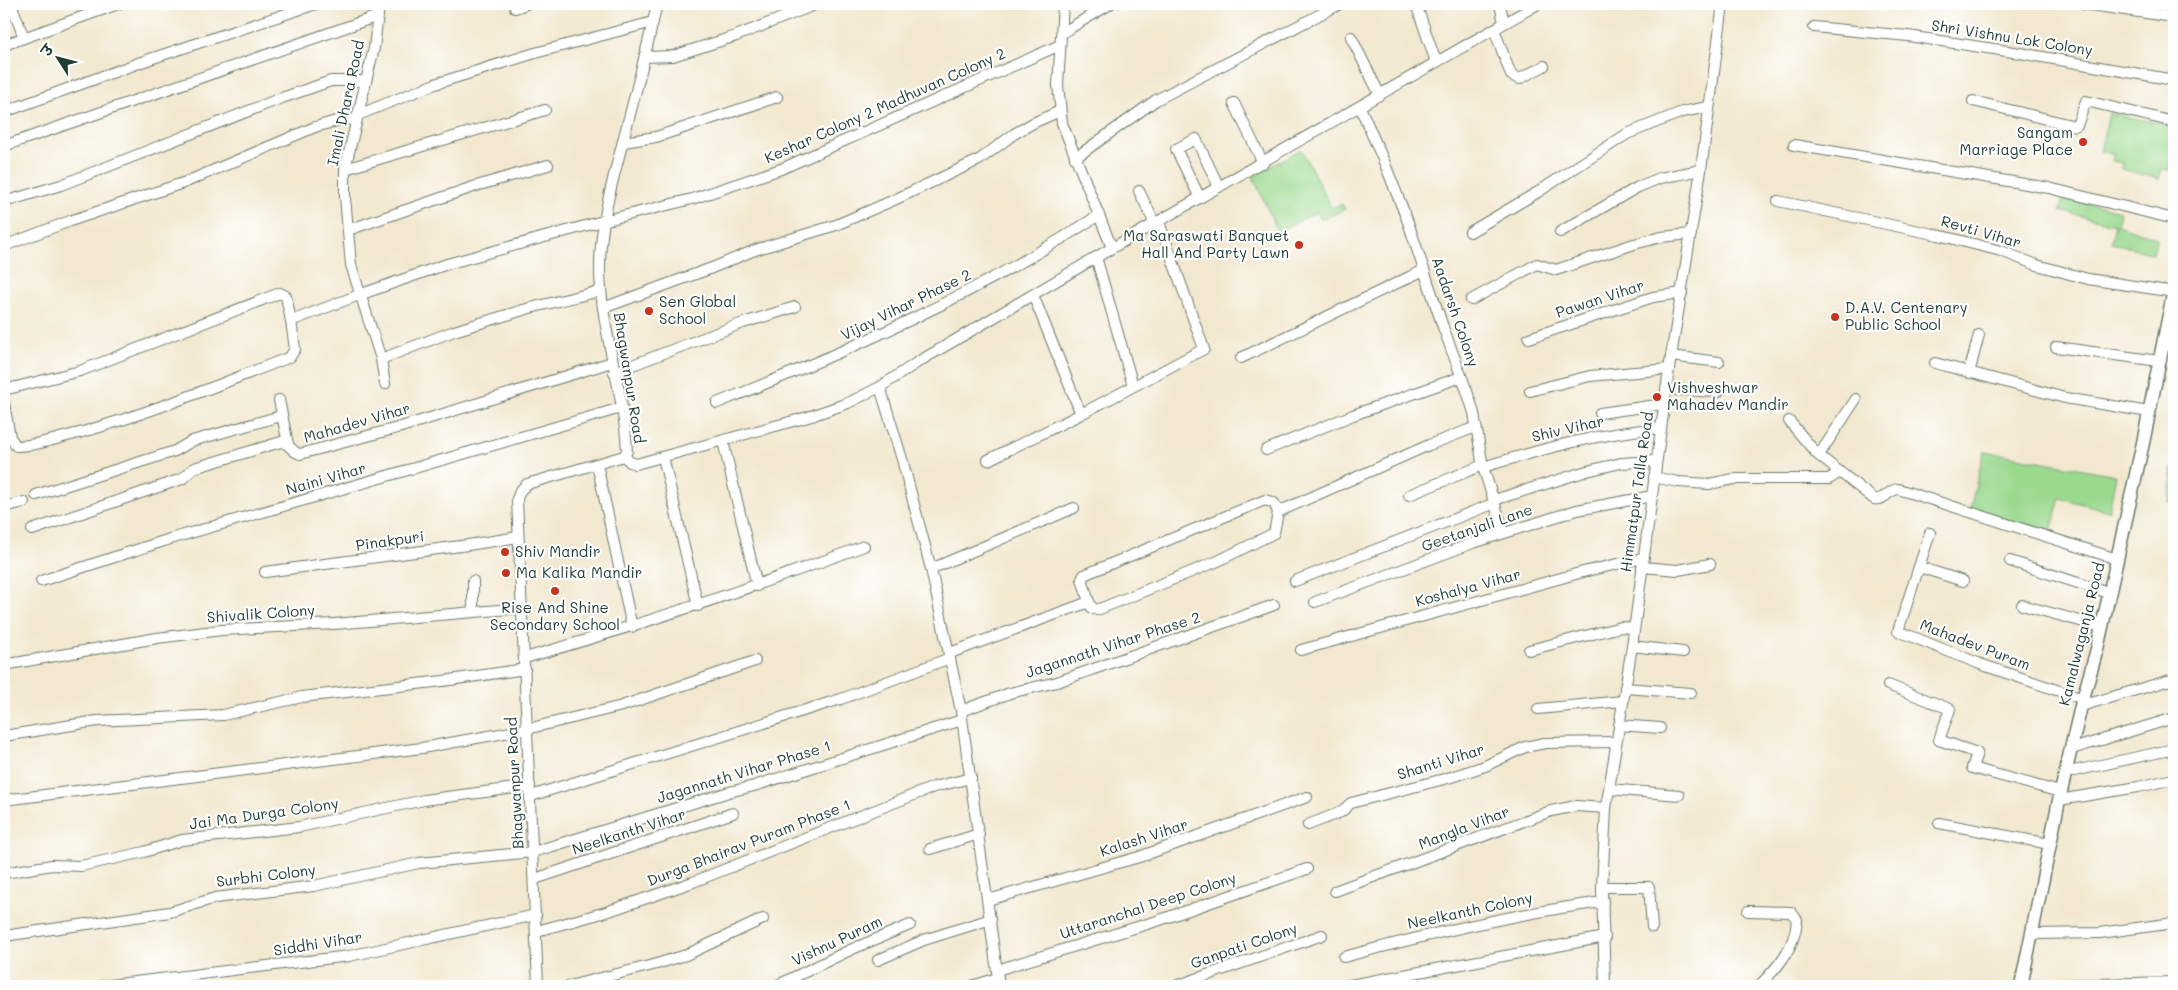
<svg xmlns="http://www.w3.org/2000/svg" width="2178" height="990" viewBox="0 0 2178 990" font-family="Mali,'Playpen Sans Deva',sans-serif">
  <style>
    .green { fill: #9bd98f; stroke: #5d8b62 }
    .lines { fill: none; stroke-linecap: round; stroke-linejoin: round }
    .minor-casing { stroke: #69796a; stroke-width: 12 }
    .major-casing { stroke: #69796a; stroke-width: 15 }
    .minor { stroke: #fff; stroke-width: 10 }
    .major { stroke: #fff; stroke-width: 12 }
    .poi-dot { fill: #c8321e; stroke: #fff; stroke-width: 2 }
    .labels { text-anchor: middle; stroke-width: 4.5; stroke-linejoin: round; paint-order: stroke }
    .street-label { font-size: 15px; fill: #1f3d34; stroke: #fff }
    .poi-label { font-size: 15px; fill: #1f3d34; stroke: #fff; text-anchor: start }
  </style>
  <rect width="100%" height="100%" fill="#fff"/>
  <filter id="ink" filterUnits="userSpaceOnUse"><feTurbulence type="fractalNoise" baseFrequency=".02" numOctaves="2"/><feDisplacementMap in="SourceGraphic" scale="10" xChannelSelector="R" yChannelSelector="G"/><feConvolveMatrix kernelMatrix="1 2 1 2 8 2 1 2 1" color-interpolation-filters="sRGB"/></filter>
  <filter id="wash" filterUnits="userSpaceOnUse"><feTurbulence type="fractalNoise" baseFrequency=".0096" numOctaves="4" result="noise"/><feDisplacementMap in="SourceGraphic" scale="20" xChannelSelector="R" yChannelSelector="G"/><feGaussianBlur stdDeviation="1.12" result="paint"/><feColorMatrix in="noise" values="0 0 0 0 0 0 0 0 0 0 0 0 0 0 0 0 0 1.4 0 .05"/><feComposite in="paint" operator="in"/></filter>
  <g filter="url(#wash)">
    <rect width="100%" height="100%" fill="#f2e8cf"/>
    <g class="green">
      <path d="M 2109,113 L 2174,126 L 2174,154 L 2170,170 L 2162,169 L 2159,179 L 2122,169 L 2123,163 L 2112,161 L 2114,155 L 2100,151 Z"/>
      <path d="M 1301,149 L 1332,208 L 1342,204 L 1345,209 L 1321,220 L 1317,212 L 1278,232 L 1253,177 Z"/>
      <path d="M 2063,197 L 2120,211 L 2117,225 L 2157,238 L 2153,254 L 2111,242 L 2115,224 L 2060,211 Z"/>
      <path d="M 1984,451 L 2116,475 L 2109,511 L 2060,498 L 2050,535 L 1970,509 Z"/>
      <path d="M 2174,468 L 2174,502 L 2169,502 L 2171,469 Z"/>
    </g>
  </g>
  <g filter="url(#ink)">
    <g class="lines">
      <g class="minor-casing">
        <g id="minor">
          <path d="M 379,4 L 374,48 L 345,169 L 345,197 L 351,265 L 381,359 L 385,384"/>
          <path d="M 1063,4 L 1058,85 L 1062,123 L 1112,248"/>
          <path d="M 1416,4 L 1436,62"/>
          <path d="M 1500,4 L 1504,23"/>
          <path d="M 2083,4 L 2174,17"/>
          <path d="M 12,6 L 24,38"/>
          <path d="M 515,8 L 526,4"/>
          <path d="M 1814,27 L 1908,36 L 2020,53 L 2174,80"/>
          <path d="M 1494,29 L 1511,75 L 1519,79 L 1544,66"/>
          <path d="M 1062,33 L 1110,4"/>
          <path d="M 1351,37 L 1380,95"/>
          <path d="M 4,45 L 118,4"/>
          <path d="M 645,57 L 673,56 L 736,36 L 817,4"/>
          <path d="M 1973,101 L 2075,126 L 2077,125 L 2086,101 L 2174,122"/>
          <path d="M 1234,103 L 1263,163"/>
          <path d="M 1360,107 L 1385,164 L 1408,222 L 1443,327 L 1468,394 L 1474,413 L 1483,467 L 1504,533"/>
          <path d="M 4,112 L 147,60 L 316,4"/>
          <path d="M 358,115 L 435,84 L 535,53 L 653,22"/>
          <path d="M 623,142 L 656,137 L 777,97"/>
          <path d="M 1794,145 L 2049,188 L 2174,219"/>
          <path d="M 4,146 L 378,16"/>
          <path d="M 1075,158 L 1156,100 L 1340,4"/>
          <path d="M 345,169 L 545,110"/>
          <path d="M 1139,191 L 1155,224"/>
          <path d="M 1200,198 L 1176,149 L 1196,139 L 1219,187"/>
          <path d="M 1778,201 L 1938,235 L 2001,251 L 2037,265 L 2088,279 L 2174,292"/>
          <path d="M 4,202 L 61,185 L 279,99 L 331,81 L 366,81"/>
          <path d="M 348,230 L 473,187 L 548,165"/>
          <path d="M 1470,232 L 1538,192 L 1627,134 L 1682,112 L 1708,107"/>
          <path d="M 1560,232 L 1638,187 L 1660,178 L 1701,170"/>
          <path d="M 4,246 L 70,221 L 186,182 L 315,127 L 340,120 L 357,119"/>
          <path d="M 1096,257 L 1133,386"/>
          <path d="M 1033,295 L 1081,414"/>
          <path d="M 1471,300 L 1537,264 L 1556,270 L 1634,244 L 1661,237 L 1691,234"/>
          <path d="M 603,308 L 712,268 L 755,250 L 836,225 L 894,200 L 979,160 L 1014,134 L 1033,123 L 1060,111"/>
          <path d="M 1529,338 L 1653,297 L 1682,293"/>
          <path d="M 2056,347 L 2159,361"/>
          <path d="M 1671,356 L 1719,362"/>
          <path d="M 1241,358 L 1424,270"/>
          <path d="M 381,359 L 454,331 L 530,308 L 600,291"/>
          <path d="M 1935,363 L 2065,398 L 2149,412"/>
          <path d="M 614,372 L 743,323 L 795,307"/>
          <path d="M 1969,373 L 1979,335"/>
          <path d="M 880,387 L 902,459 L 931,569 L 961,711 L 999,986"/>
          <path d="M 1666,389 L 1718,392"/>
          <path d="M 4,390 L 80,371 L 280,293 L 286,296 L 291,321 L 359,295 L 447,264 L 603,221 L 692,199 L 781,169 L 1060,45"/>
          <path d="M 1530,391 L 1590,376 L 1669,369"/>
          <path d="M 279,400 L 288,444"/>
          <path d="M 4,403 L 10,437 L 16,446 C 37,446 58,438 79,433 C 151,413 220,384 290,357 L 295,349 L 291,321"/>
          <path d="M 717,403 C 849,351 979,293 1099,215"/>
          <path d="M 1600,413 L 1664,404"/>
          <path d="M 1789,421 L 1817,454 L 1874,499 C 1885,501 1888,490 1898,489 L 2117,559"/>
          <path d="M 723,441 L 757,586"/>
          <path d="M 1266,450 L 1353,415 L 1461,377"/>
          <path d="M 1819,455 L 1856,399"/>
          <path d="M 624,456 L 630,462 L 636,464 L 808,417 L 848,403 L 880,387 L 918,362 L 1112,248 L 1538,4"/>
          <path d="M 663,457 L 698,606"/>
          <path d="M 988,460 L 1081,414 L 1204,349 L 1159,222"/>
          <path d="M 597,464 L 632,627"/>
          <path d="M 1483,467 C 1543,449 1598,433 1661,428"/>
          <path d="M 1654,477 L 1678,482 L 1709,484 L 1734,479 L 1829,479 L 1840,472"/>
          <path d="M 36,495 L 175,451 L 192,441 L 281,416"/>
          <path d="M 1409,495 L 1483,465"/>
          <path d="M 1494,500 L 1587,471 L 1621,463 L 1656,461"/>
          <path d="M 4,507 L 24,502"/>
          <path d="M 32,530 L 182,479 L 194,468 L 281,442 C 290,443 291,452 300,454 L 401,427 L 612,362"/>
          <path d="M 1930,533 L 1898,631 L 1980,664 L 2083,699"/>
          <path d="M 2010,561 L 2109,593"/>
          <path d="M 1642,567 L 1678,570 L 1710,564"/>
          <path d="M 1919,567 L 1963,581"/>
          <path d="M 931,569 L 1074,508"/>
          <path d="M 265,572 L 468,545 L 518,537"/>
          <path d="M 41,581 L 170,539 L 621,408"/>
          <path d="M 473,581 L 473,612"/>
          <path d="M 1295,581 L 1495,503"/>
          <path d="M 1089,602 L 1082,579 L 1084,575 L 1265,500 L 1274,503 L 1278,512"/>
          <path d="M 1315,602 L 1473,543 L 1577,510 L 1652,496"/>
          <path d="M 2022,605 L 2102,627"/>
          <path d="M 1632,646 L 1683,652"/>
          <path d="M 1301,650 L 1583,572 L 1643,558"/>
          <path d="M 1529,650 L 1621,627 L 1634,628"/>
          <path d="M 950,653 L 1089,602 L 1092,608 L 1097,610 L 1218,561 L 1274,533 L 1278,512 L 1429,445 L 1476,427"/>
          <path d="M 525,658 C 640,625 752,588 864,546"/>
          <path d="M 4,665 L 157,638 L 222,630 L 334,624 L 523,608"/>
          <path d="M 1888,685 L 1950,709 L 1939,740 L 1977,753 L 1972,768 L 2060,792"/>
          <path d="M 1625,688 L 1691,693"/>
          <path d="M 2081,706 L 2174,679"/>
          <path d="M 1538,709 L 1623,701"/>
          <path d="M 961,711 L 1010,693 L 1057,682 L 1274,605"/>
          <path d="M 1619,725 L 1660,728"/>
          <path d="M 4,736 L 97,721 L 223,715 L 302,697 L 443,681 L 525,669"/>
          <path d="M 2072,749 L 2174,718"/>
          <path d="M 2065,773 L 2174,749"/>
          <path d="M 1609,789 L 1679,795"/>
          <path d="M 531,796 L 841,699 L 950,658"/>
          <path d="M 4,800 L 422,748 L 527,729 L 622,706 L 755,661"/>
          <path d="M 2059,800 L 2138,787 L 2174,779"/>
          <path d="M 1939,823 L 2050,844"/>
          <path d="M 1308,825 L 1341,812 L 1351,803 L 1448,778 L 1485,766 L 1525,747 L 1545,743 L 1616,742"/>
          <path d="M 930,849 L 979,834"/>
          <path d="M 4,873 L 52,865 L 81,866 L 144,852 L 182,840 L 299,827 L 424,800 L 530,786"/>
          <path d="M 535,879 L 733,813"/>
          <path d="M 1602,887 L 1649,887 L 1652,927"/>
          <path d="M 1335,891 L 1551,811 L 1576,806 L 1606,808"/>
          <path d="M 988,900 L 1139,857 L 1307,797"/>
          <path d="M 1748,911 L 1791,912 L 1797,920 C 1795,948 1778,967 1759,986"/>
          <path d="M 537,931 L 606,912 L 693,882 L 934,787 L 971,778"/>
          <path d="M 2033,934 L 2100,933 L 2174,923"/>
          <path d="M 4,936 L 170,912 L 215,898 L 314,886 L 419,863 L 533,852 L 729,792 L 754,786 L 962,720"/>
          <path d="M 1344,957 C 1429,934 1516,913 1603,902"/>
          <path d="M 878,960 L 924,940 L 991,919"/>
          <path d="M 997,970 L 1157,921 L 1307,869"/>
          <path d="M 102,986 L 349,956 L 536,915"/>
          <path d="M 538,986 L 517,499 L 520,491 L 527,484 L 624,456 L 627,451 C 624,389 600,329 600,267 C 600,222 613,180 624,137 C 636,92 647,48 657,4"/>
          <path d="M 569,986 L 653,965 L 686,955 L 763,919"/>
          <path d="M 776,986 L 850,950 L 910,925"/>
          <path d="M 972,986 L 998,978"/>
          <path d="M 1176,986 L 1322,935"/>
          <path d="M 1345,986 L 1605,937"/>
          <path d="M 1605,986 L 1602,887 L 1606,808 L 1632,646 L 1669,369 L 1701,170 L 1723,4"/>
          <path d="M 2021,986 L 2174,982"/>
        </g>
      </g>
      <g class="major-casing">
        <path id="major" d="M 2021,986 L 2059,800 L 2081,706 L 2097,649 L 2143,443 L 2174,290"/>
      </g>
      <use href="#minor" class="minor"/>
      <use href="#major" class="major"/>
    </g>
  </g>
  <g class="poi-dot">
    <circle cx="2083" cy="142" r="5"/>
    <circle cx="1299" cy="245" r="5"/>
    <circle cx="649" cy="311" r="5"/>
    <circle cx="1835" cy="317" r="5"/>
    <circle cx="1657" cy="397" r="5"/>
    <circle cx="505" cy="552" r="5"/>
    <circle cx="506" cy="573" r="5"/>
    <circle cx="555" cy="591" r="5"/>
  </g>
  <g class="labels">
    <g class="street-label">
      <text transform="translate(2012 38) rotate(9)" y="5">Shri Vishnu Lok Colony</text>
      <text transform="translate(346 103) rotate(-78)" y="5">Imali Dhara Road</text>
      <text transform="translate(885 106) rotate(-24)" y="5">Keshar Colony 2 Madhuvan Colony 2</text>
      <text transform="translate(1981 232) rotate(16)" y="5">Revti Vihar</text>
      <text transform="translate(1600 299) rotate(-18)" y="5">Pawan Vihar</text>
      <text transform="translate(906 305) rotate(-26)" y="5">Vijay Vihar Phase 2</text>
      <text transform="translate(1455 312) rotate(71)" y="5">Aadarsh Colony</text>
      <text transform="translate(629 378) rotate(81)" y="5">Bhagwanpur Road</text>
      <text transform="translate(357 423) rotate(-16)" y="5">Mahadev Vihar</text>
      <text transform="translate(1568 429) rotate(-13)" y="5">Shiv Vihar</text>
      <text transform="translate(326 479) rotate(-16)" y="5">Naini Vihar</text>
      <text transform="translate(1637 492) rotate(-82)" y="5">Himmatpur Talla Road</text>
      <text transform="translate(1477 528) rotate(-19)" y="5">Geetanjali Lane</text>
      <text transform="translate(390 541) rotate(-8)" y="5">Pinakpuri</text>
      <text transform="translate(1468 588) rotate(-15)" y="5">Koshalya Vihar</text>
      <text transform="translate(261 614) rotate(-4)" y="5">Shivalik Colony</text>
      <text transform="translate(2082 634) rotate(-76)" y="5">Kamalwaganja Road</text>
      <text transform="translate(1113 645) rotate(-18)" y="5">Jagannath Vihar Phase 2</text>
      <text transform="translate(1975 645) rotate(21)" y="5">Mahadev Puram</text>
      <text transform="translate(1441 762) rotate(-17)" y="5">Shanti Vihar</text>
      <text transform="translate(744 772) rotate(-17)" y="5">Jagannath Vihar Phase 1</text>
      <text transform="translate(515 783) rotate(-93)" y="5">Bhagwanpur Road</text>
      <text transform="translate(264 814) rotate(-8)" y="5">Jai Ma Durga Colony</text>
      <text transform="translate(1464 828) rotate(-21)" y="5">Mangla Vihar</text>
      <text transform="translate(629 832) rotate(-18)" y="5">Neelkanth Vihar</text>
      <text transform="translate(1144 838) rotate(-18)" y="5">Kalash Vihar</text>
      <text transform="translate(749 843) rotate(-21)" y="5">Durga Bhairav Puram Phase 1</text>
      <text transform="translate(266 876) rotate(-7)" y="5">Surbhi Colony</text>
      <text transform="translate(1148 906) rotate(-18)" y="5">Uttaranchal Deep Colony</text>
      <text transform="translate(1470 911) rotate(-12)" y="5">Neelkanth Colony</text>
      <text transform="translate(837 941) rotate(-25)" y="5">Vishnu Puram</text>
      <text transform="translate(318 944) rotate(-9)" y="5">Siddhi Vihar</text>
      <text transform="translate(1244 946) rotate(-19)" y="5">Ganpati Colony</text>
    </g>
    <g class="poi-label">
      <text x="2073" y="138" text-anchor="end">Sangam<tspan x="2073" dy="17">Marriage Place</tspan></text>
      <text x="1289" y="241" text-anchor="end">Ma Saraswati Banquet<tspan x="1289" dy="17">Hall And Party Lawn</tspan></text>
      <text x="659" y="307">Sen Global<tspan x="659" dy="17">School</tspan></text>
      <text x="1845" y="313">D.A.V. Centenary<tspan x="1845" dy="17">Public School</tspan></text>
      <text x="1667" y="393">Vishveshwar<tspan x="1667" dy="17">Mahadev Mandir</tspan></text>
      <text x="515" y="557">Shiv Mandir</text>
      <text x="516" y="578">Ma Kalika Mandir</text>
      <text x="555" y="613" text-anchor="middle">Rise And Shine<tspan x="555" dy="17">Secondary School</tspan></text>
    </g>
  </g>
  <rect width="2178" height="990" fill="none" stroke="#fff" stroke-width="20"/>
  <g transform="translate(58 58) rotate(306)" stroke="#ffffff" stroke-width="4" paint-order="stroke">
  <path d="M0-4L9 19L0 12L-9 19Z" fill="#1f3d34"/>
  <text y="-8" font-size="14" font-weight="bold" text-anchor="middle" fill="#1f3d34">उ</text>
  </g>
</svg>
